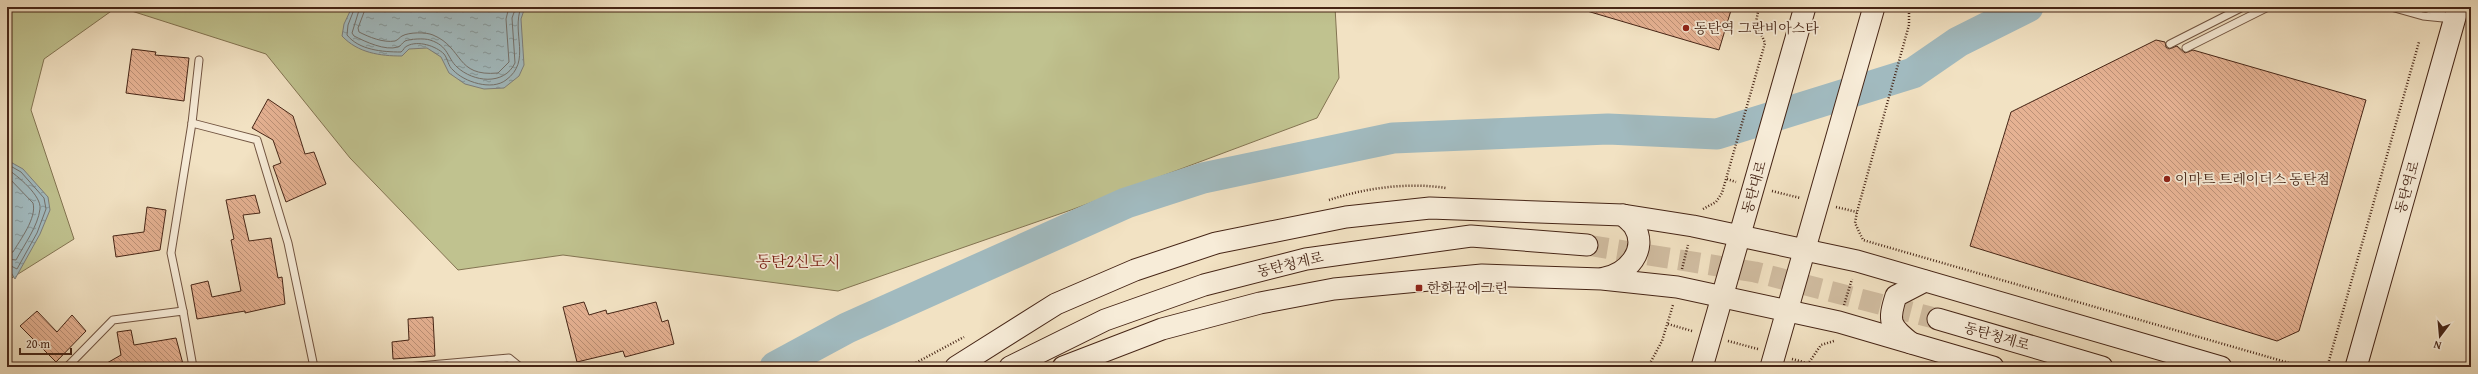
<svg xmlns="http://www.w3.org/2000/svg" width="2478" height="374" viewBox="0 0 2478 374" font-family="'Gentium Book Plus','Noto Serif KR',serif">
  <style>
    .grass { fill: #c0c28f; stroke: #837452 }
    .water { fill: url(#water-ripples); stroke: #7d7e7b }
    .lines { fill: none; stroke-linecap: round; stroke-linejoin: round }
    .shore { stroke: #74706a; stroke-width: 1 }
    .river { stroke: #a1babf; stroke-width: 31 }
    .building { fill: url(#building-back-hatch); stroke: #462516 }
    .secondary-tunnel { stroke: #d0bca0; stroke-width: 21; stroke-dasharray: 21 10; stroke-linecap: butt }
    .lane-casing { stroke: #715441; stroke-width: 9 }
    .secondary-casing { stroke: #462516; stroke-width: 23 }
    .path { stroke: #462516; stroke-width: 2.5; stroke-dasharray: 1 2; stroke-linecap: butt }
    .lane { stroke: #f7ecd8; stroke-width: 7 }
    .secondary { stroke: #f7ecd8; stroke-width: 21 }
    .poi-dot { fill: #8f2418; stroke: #f7ecd8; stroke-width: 1.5 }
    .labels { text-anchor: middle; stroke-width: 3.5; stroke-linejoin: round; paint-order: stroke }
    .poi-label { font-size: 14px; fill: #462516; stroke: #f7ecd8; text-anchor: start }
    .street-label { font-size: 14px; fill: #462516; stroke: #f7ecd8 }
    .quarter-label { font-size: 16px; fill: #7a1f14; stroke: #f7ecd8 }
  </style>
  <defs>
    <pattern id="water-ripples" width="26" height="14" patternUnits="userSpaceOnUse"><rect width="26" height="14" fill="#a1babf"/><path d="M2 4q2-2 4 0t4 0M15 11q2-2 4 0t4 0" fill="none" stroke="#85979a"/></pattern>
    <pattern id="building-back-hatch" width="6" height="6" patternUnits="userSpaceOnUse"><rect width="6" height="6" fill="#e6b293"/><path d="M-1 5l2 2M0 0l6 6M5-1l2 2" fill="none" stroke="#bc9177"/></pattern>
  </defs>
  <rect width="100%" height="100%" fill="#f2e2c3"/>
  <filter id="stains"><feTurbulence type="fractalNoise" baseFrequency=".005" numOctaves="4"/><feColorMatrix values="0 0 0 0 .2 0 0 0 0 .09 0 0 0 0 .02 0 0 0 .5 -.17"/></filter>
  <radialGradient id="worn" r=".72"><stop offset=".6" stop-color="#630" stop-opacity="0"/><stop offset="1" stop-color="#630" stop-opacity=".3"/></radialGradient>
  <g class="grass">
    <path d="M 7,7 L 117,7 L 44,59 L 31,110 L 74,239 L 7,281 Z"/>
    <path d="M 119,7 L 1335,7 L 1339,78 L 1317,118 L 1071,210 L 838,291 L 563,255 L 458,270 L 350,158 L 266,54 Z"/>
  </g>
  <g class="water">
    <path d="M 352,7 L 525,7 L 521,19 L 524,65 L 519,76 L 504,88 L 484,89 L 465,84 L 449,73 L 441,57 L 427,48 L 409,49 L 402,56 C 380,56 358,53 342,36 L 344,24 Z"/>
    <path d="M 7,160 L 23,169 L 48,197 L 50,210 L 40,234 L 15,279 L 7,266 Z"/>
  </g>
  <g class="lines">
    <g class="shore">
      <path d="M 355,7 L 348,25 L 347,35 C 359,50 382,52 401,52 C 404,50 404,47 407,46 C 418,40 436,46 444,54 C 448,59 448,66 453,70 C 464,82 492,91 506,80 C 532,61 511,34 521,7"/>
      <path d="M 360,7 L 352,33 L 354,36 C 366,42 385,51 398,47 C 401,46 402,43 405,41 C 410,39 424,38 430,40 C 449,46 447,58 457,67 C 473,82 504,86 515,63 L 512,18 L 516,7"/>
      <path d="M 366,7 L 358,28 L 359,32 C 369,37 383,43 395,41 C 398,40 400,37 402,36 C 409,32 426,32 433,35 C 464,48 455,77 498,73 L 509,62 L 506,19 L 509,7"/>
      <path d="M 7,164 L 21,172 L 44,198 L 46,209 L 37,233 L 17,269 L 7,264"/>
      <path d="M 7,169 C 17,175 42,196 40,209 C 38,226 24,245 16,260 L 7,259"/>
      <path d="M 7,176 L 33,203 C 37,218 20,240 13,252 L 7,253"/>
    </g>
    <path class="river" d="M 775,367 L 847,328 L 1126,203 L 1203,178 L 1393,138 L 1608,129 L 1717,134 L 1913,73 L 1958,42 L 2028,7"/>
  </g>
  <g class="building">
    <path d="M 1587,7 L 1732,7 L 1719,50 L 1587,11 Z"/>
    <path d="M 2156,40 L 2165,42 L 2166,47 L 2169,49 L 2177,46 L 2185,53 L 2193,50 L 2366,100 L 2299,331 L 2277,341 L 1970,246 L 2011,112 Z"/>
    <path d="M 132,49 L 156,52 L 155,55 L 189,58 L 184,101 L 126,93 Z"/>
    <path d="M 268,99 L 293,116 L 305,154 L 314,152 L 326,184 L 286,202 L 273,166 L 281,163 L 273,140 L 252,128 Z"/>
    <path d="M 255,195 L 260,213 L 243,215 L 249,241 L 271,238 L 278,278 L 282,277 L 285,304 L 245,313 L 245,311 L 197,319 L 191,285 L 208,281 L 212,297 L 241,291 L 231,240 L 234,239 L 226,200 Z"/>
    <path d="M 147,207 L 166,210 L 160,250 L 116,257 L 113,236 L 144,232 Z"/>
    <path d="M 584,302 L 589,315 L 606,310 L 607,314 L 656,302 L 662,322 L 668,320 L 674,344 L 625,357 L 623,351 L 577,362 L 563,307 Z"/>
    <path d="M 37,311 L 57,332 L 72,315 L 86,331 L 56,362 L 20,326 Z"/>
    <path d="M 433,317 L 435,356 L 393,359 L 392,342 L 409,340 L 408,319 Z"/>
    <path d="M 131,330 L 134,345 L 176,338 L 183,364 L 165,367 L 100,367 L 121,355 L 117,332 Z"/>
  </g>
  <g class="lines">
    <path class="secondary-tunnel" d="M 1587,245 L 1755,272 L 1938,319"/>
    <g class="lane-casing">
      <g id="lane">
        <path d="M 2391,7 L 2423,16 L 2453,19"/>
        <path d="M 2423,7 L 2445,16"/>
        <path d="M 2170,44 L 2243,7"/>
        <path d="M 2186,48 L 2268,7"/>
        <path d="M 192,123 L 257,140 L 288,243 L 314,367"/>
        <path d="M 183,311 L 171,253 L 192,123 L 199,60"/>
        <path d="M 67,367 L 113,320 L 183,311 L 193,367"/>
        <path d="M 407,367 L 509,358 L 520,367"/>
      </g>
    </g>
    <g class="secondary-casing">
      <g id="secondary">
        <path d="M 1604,278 C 1627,274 1649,250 1634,226 C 1631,222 1626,218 1623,215"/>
        <path d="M 1938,319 L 2102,367"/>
        <path d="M 1911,343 C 1889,326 1888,321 1896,296 L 1925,281"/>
        <path d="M 956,367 L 1056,304 L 1135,270 L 1216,243 L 1346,217 L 1430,208 L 1623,215 L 1693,226 L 1857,261 L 2221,367"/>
        <path d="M 1010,367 L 1105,320 L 1204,285 L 1306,259 L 1471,236 L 1587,245"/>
        <path d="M 1063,367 L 1162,329 L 1260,303 L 1334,289 L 1482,275 L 1602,279 L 1677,287 L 1839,322 L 1993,367"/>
        <path d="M 1702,367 L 1805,7"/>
        <path d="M 1771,367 L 1874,7"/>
        <path d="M 2356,367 L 2458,7"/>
      </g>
    </g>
    <g class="path">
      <path d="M 1909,7 L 1909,25 L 1857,212 L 1855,223 L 1863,240 L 2303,367"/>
      <path d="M 1727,179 L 1736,182"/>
      <path d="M 1772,191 L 1800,198"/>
      <path d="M 1329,200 C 1365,188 1408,182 1446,188"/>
      <path d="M 1836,207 L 1857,212"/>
      <path d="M 1703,209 L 1716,202 L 1722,193 L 1765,43 L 1756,22 L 1759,7"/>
      <path d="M 1682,269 L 1688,245"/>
      <path d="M 1844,305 L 1852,279"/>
      <path d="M 1668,324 L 1692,331"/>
      <path d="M 1728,341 L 1758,349"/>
      <path d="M 1792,359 L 1807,363"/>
      <path d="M 2328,364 L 2338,367"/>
      <path d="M 908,367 L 964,337"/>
      <path d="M 1648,367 L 1662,341 L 1673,305"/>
      <path d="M 1806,367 L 1821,345 L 1834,341"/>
      <path d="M 2323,367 L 2328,364 L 2419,42"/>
    </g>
    <use href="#lane" class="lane"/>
    <use href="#secondary" class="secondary"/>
  </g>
  <g class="poi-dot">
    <circle cx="1686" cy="28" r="4"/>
    <circle cx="2167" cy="179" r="4"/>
    <rect x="1415" y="284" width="8" height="8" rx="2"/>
  </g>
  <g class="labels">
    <g class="poi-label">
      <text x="1694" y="33">동탄역 그란비아스타</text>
      <text x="2175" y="184">이마트 트레이더스 동탄점</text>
      <text x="1427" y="293">한화꿈에그린</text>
    </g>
    <g class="street-label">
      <text transform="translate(1754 187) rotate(-74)" y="5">동탄대로</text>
      <text transform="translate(2407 187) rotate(-74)" y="5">동탄역로</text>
      <text transform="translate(1290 264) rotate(-13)" y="5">동탄청계로</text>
      <text transform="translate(1997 336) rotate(16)" y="5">동탄청계로</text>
    </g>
    <g class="quarter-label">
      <text x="798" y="267">동탄2신도시</text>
    </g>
  </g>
  <rect width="2478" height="374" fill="none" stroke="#f2e2c3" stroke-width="24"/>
  <rect x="8" y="8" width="2462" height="358" fill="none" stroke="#462516" stroke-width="2"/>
  <rect x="12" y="12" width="2454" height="350" fill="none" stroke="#462516"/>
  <g transform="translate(2440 336) rotate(196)" stroke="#f7ecd8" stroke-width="3" paint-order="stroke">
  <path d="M0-3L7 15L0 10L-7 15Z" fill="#462516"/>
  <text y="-6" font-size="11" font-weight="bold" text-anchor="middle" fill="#462516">N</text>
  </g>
  <path d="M20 348v6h51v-6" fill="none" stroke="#462516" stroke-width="2"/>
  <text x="26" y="348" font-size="12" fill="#462516" stroke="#f7ecd8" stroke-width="3" paint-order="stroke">20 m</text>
  <rect width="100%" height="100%" filter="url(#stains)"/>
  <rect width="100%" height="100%" fill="url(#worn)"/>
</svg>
